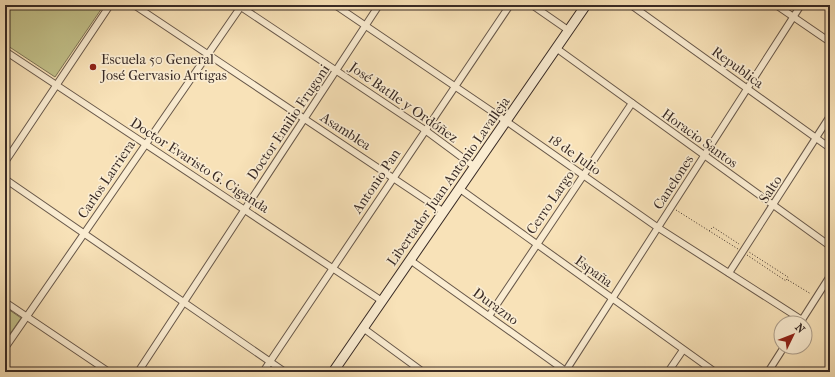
<svg xmlns="http://www.w3.org/2000/svg" width="835" height="377" viewBox="0 0 835 377" font-family="'IM FELL French Canon',serif">
  <style>
    .green { fill: #c3c28b; stroke: #7e7658 }
    .lines { fill: none; stroke-linecap: round; stroke-linejoin: round }
    .street-casing { stroke: #68584a; stroke-width: 8 }
    .secondary-casing { stroke: #382a25; stroke-width: 11 }
    .path { stroke: #382a25; stroke-width: 1; stroke-dasharray: 1 2; stroke-linecap: butt }
    .street { stroke: #faecd1; stroke-width: 6 }
    .secondary { stroke: #faecd1; stroke-width: 9 }
    .poi-dot { fill: #8f2418; stroke: #faecd1; stroke-width: 1.5 }
    .labels { text-anchor: middle; stroke-width: 3.5; stroke-linejoin: round; paint-order: stroke }
    .poi-label { font-size: 14px; fill: #382a25; stroke: #faecd1; text-anchor: start }
    .street-label { font-size: 14px; fill: #382a25; stroke: #faecd1 }
  </style>
  <rect width="100%" height="100%" fill="#f8e2b8"/>
  <filter id="stains"><feTurbulence type="fractalNoise" baseFrequency=".005" numOctaves="4"/><feColorMatrix values="0 0 0 0 .2 0 0 0 0 .09 0 0 0 0 .02 0 0 0 .5 -.17"/></filter>
  <radialGradient id="worn" r=".72"><stop offset=".6" stop-color="#630" stop-opacity="0"/><stop offset="1" stop-color="#630" stop-opacity=".3"/></radialGradient>
  <g class="green">
    <path d="M 5,5 L 104,5 L 55,77 L 5,44 Z"/>
    <path d="M 5,307 L 21,318 L 5,341 Z"/>
  </g>
  <g class="lines">
    <g class="street-casing">
      <g id="street">
        <path d="M 134,5 L 444,212"/>
        <path d="M 238,5 L 425,130 L 475,167"/>
        <path d="M 335,5 L 506,121 L 657,227 L 802,320"/>
        <path d="M 532,5 L 568,30"/>
        <path d="M 631,5 L 830,148"/>
        <path d="M 776,5 L 830,42"/>
        <path d="M 556,48 L 830,246"/>
        <path d="M 5,51 L 382,301"/>
        <path d="M 5,162 L 110,5"/>
        <path d="M 5,179 L 285,372"/>
        <path d="M 460,189 L 715,372"/>
        <path d="M 410,260 L 567,372"/>
        <path d="M 729,273 L 830,116"/>
        <path d="M 5,302 L 109,372"/>
        <path d="M 489,316 L 632,103"/>
        <path d="M 800,323 L 830,276"/>
        <path d="M 363,328 L 423,372"/>
        <path d="M 5,348 L 242,5"/>
        <path d="M 138,372 L 379,5"/>
        <path d="M 263,372 L 510,5"/>
        <path d="M 565,372 L 801,5"/>
        <path d="M 668,372 L 683,350"/>
        <path d="M 768,372 L 784,347"/>
      </g>
    </g>
    <g class="secondary-casing">
      <path id="secondary" d="M 333,372 L 586,5"/>
    </g>
    <g class="path">
      <path d="M 676,210 L 738,249"/>
      <path d="M 709,231 L 713,227 L 739,244"/>
      <path d="M 747,255 L 786,281 L 788,277 L 749,252"/>
      <path d="M 788,280 L 811,294"/>
    </g>
    <use href="#street" class="street"/>
    <use href="#secondary" class="secondary"/>
  </g>
  <circle class="poi-dot" cx="93" cy="67" r="4"/>
  <g class="labels">
    <g class="poi-label">
      <text x="101" y="64">Escuela 50 General<tspan x="101" dy="16">José Gervasio Artigas</tspan></text>
    </g>
    <g class="street-label">
      <text transform="translate(738 67) rotate(36)" y="5">Republica</text>
      <text transform="translate(404 102) rotate(35)" y="5">José Batlle y Ordóñez</text>
      <text transform="translate(288 122) rotate(-56)" y="5">Doctor Emilio Frugoni</text>
      <text transform="translate(346 131) rotate(33)" y="5">Asamblea</text>
      <text transform="translate(700 138) rotate(36)" y="5">Horacio Santos</text>
      <text transform="translate(575 154) rotate(35)" y="5">18 de Julio</text>
      <text transform="translate(200 165) rotate(33)" y="5">Doctor Evaristo G. Ciganda</text>
      <text transform="translate(106 179) rotate(-56)" y="5">Carlos Larriera</text>
      <text transform="translate(376 181) rotate(-56)" y="5">Antonio Pan</text>
      <text transform="translate(448 181) rotate(-55)" y="5">Libertador Juan Antonio Lavalleja</text>
      <text transform="translate(673 182) rotate(-57)" y="5">Canelones</text>
      <text transform="translate(770 189) rotate(-57)" y="5">Salto</text>
      <text transform="translate(550 202) rotate(-56)" y="5">Cerro Largo</text>
      <text transform="translate(594 271) rotate(36)" y="5">España</text>
      <text transform="translate(496 306) rotate(36)" y="5">Durazno</text>
    </g>
  </g>
  <rect width="835" height="377" fill="none" stroke="#f8e2b8" stroke-width="20"/>
  <rect x="6" y="6" width="823" height="365" fill="none" stroke="#382a25" stroke-width="2"/>
  <rect x="10" y="10" width="815" height="357" fill="none" stroke="#382a25"/>
  <g transform="translate(793 335) rotate(47)"><circle r="19" fill="#faecd1" stroke="#ac9e8c"/>
  <path d="M0-3L7 15L0 10L-7 15Z" fill="#8f2418"/>
  <text y="-6" font-size="11" font-weight="bold" text-anchor="middle" fill="#382a25">N</text>
  </g>
  <rect width="100%" height="100%" filter="url(#stains)"/>
  <rect width="100%" height="100%" fill="url(#worn)"/>
</svg>
